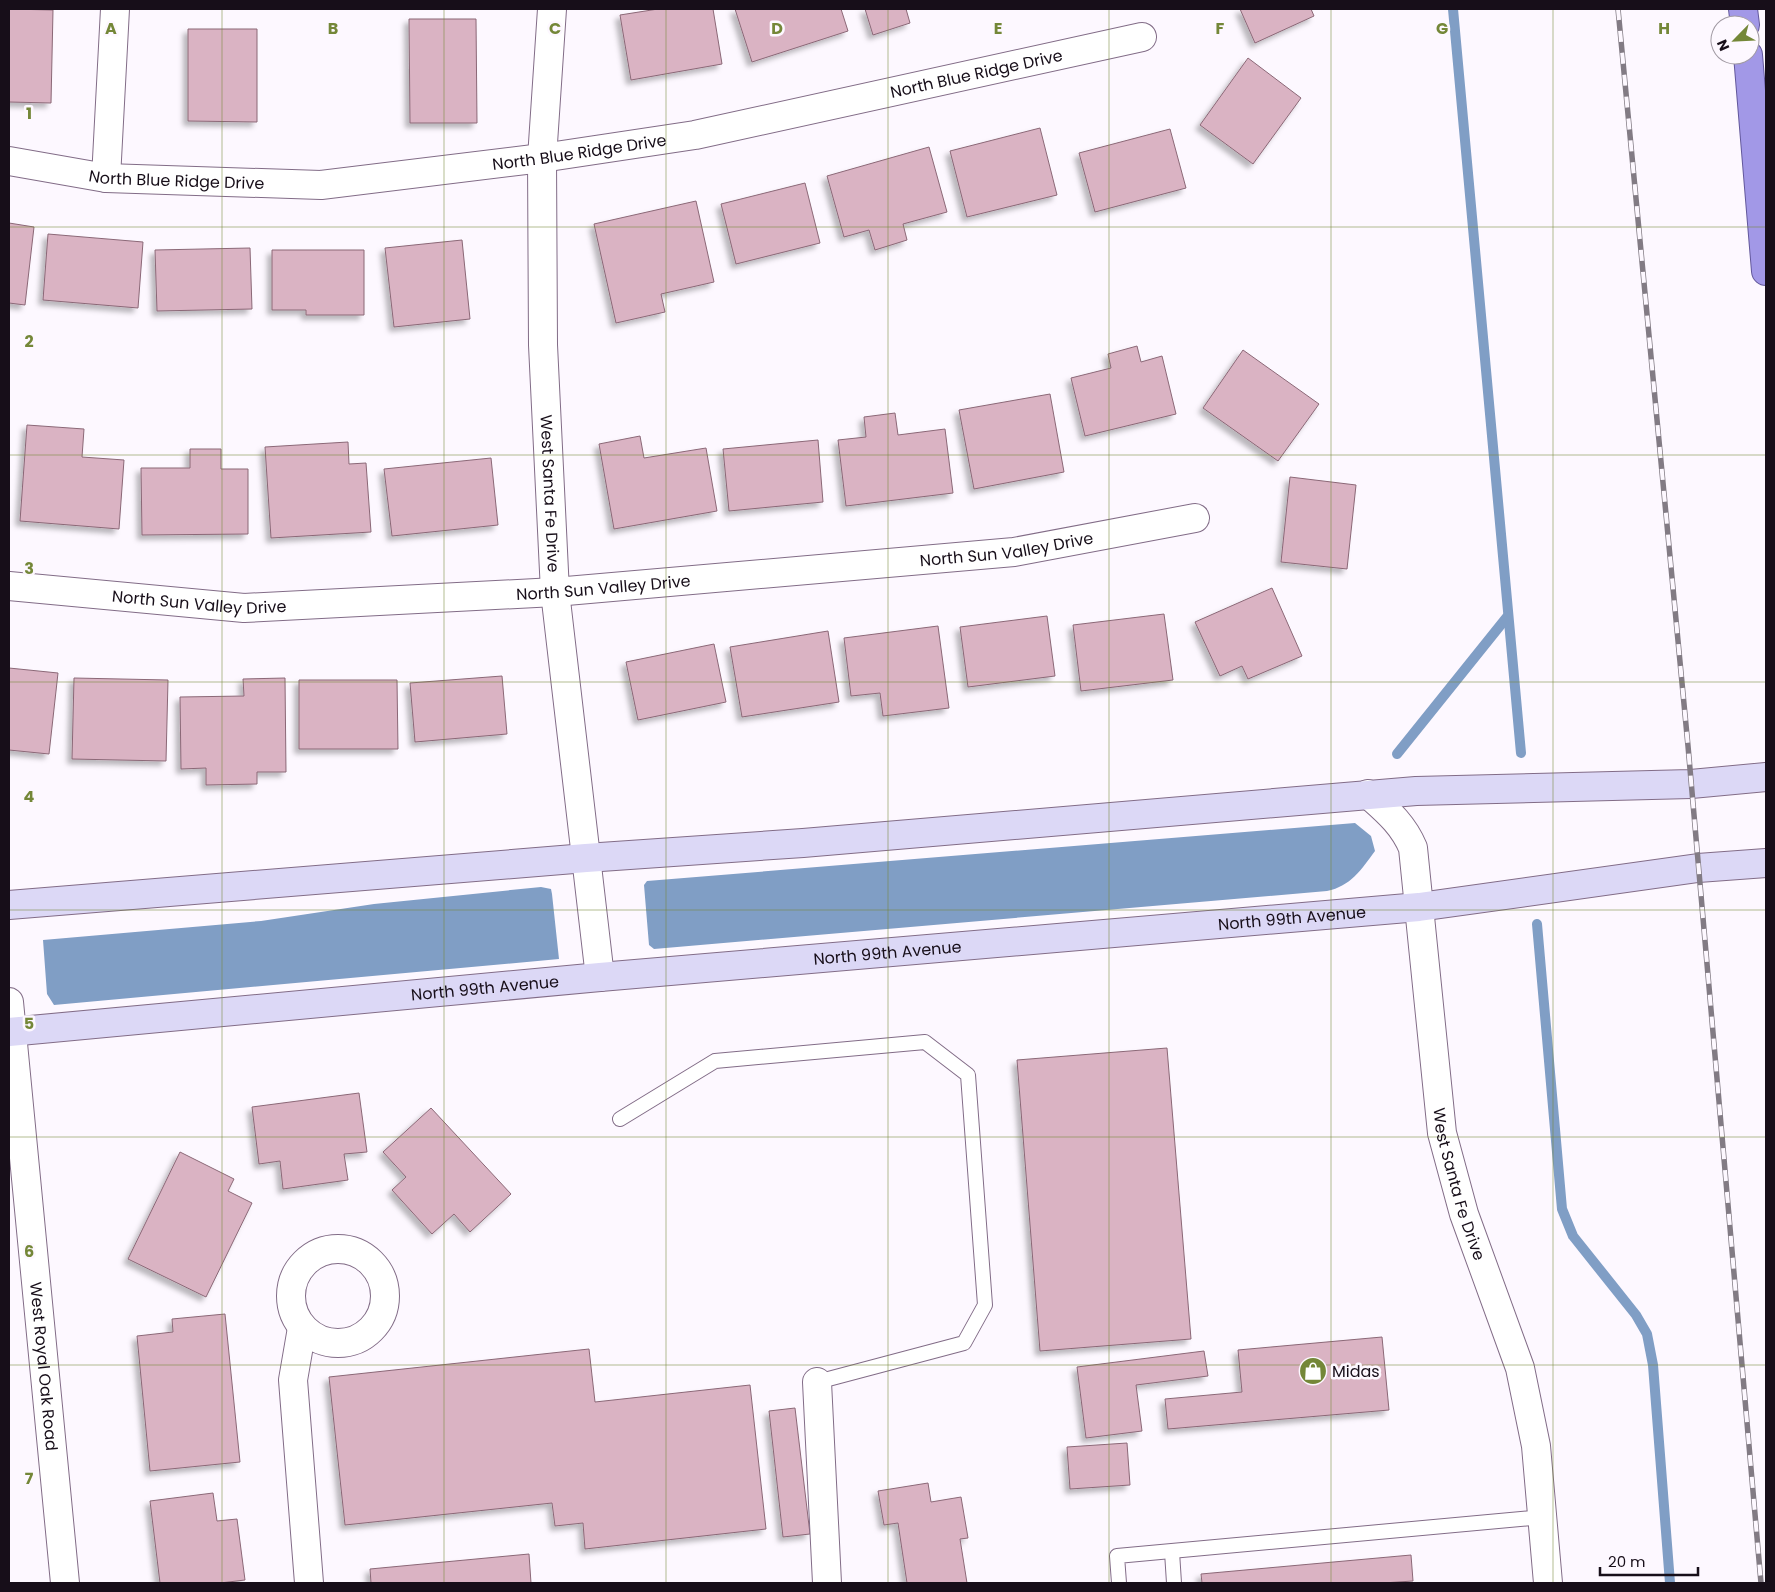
<svg xmlns="http://www.w3.org/2000/svg" width="1775" height="1592" viewBox="0 0 1775 1592" font-family="Poppins,sans-serif">
  <style>
    .water { fill: #809ec5 }
    .lines { fill: none; stroke-linecap: round; stroke-linejoin: round }
    .stream { stroke: #809ec5; stroke-width: 10 }
    .building { fill: #dab3c3; stroke: #8b6877; filter: url(#shadow) }
    .service-casing { stroke: #826c87; stroke-width: 16 }
    .minor-casing { stroke: #826c87; stroke-width: 30 }
    .secondary-casing { stroke: #826c87; stroke-width: 30 }
    .trunk-casing { stroke: #62579b; stroke-width: 30 }
    .service { stroke: #fff; stroke-width: 14 }
    .minor { stroke: #fff; stroke-width: 28 }
    .secondary { stroke: #dcd8f6; stroke-width: 28 }
    .trunk { stroke: #a298e7; stroke-width: 28 }
    .rail-casing { stroke: #827b84; stroke-width: 5.5 }
    .rail { stroke: #fdf8ff; stroke-width: 4; stroke-dasharray: 11; stroke-linecap: butt }
    .grid { fill: none; stroke: #748738; stroke-width: 1; stroke-opacity: 0.55 }
    .labels { text-anchor: middle; stroke-width: 5; stroke-linejoin: round; paint-order: stroke }
    .street-label { font-size: 16px; fill: #170e19; stroke: #fdf8ff }
    .poi-label { font-size: 16px; fill: #170e19; stroke: #fdf8ff; text-anchor: start }
    .grid-label { font-size: 16px; text-anchor: middle; font-weight: bold; fill: #748738; stroke: #fdf8ff; stroke-width: 5; stroke-linejoin: round; paint-order: stroke }
  </style>
  <defs>
    <filter id="shadow"><feDropShadow dx="-4.5" dy="4.5" stdDeviation="2.5" flood-color="#0004"/></filter>
  </defs>
  <rect width="100%" height="100%" fill="#fdf8ff"/>
  <g class="water">
    <path d="M 1355,823 L 1371,836 L 1375,851 C 1361,870 1351,886 1327,891 L 654,949 L 649,945 L 644,885 L 647,881 Z"/>
    <path d="M 541,887 L 551,889 L 552,894 L 559,959 L 54,1005 L 47,994 L 43,940 L 261,921 L 374,904 Z"/>
  </g>
  <g class="lines">
    <g class="stream">
      <path d="M 1453,9 L 1521,753"/>
      <path d="M 1397,754 L 1507,617"/>
      <path d="M 1537,924 L 1562,1209 L 1573,1236 L 1636,1315 L 1647,1334 L 1653,1365 L 1670,1583"/>
    </g>
  </g>
  <g class="building">
    <path d="M 9,9 L 53,10 L 51,103 L 9,102 Z"/>
    <path d="M 658,9 L 713,9 L 722,64 L 631,80 L 620,15 Z"/>
    <path d="M 735,9 L 841,9 L 848,31 L 752,62 Z"/>
    <path d="M 865,9 L 906,9 L 910,23 L 873,35 Z"/>
    <path d="M 1240,9 L 1311,9 L 1314,16 L 1255,43 Z"/>
    <path d="M 409,19 L 476,19 L 477,123 L 410,123 Z"/>
    <path d="M 188,29 L 257,29 L 257,122 L 188,121 Z"/>
    <path d="M 1248,58 L 1301,98 L 1253,164 L 1200,125 Z"/>
    <path d="M 1040,128 L 1057,195 L 967,217 L 950,151 Z"/>
    <path d="M 1170,129 L 1186,188 L 1095,212 L 1079,153 Z"/>
    <path d="M 929,147 L 947,212 L 903,224 L 907,240 L 875,250 L 869,230 L 844,237 L 827,176 Z"/>
    <path d="M 805,183 L 820,243 L 736,264 L 721,204 Z"/>
    <path d="M 696,201 L 714,282 L 661,294 L 665,312 L 616,323 L 594,224 Z"/>
    <path d="M 9,223 L 34,227 L 25,305 L 9,303 Z"/>
    <path d="M 48,234 L 143,242 L 138,308 L 43,300 Z"/>
    <path d="M 462,240 L 470,319 L 394,327 L 385,248 Z"/>
    <path d="M 250,248 L 252,309 L 157,311 L 155,250 Z"/>
    <path d="M 272,250 L 364,250 L 364,315 L 306,315 L 306,310 L 272,310 Z"/>
    <path d="M 1137,346 L 1141,362 L 1162,356 L 1176,414 L 1085,436 L 1071,378 L 1111,368 L 1108,354 Z"/>
    <path d="M 1243,350 L 1319,404 L 1278,461 L 1203,408 Z"/>
    <path d="M 1050,394 L 1064,472 L 974,489 L 959,410 Z"/>
    <path d="M 895,413 L 898,435 L 945,429 L 953,493 L 846,506 L 838,440 L 866,437 L 864,417 Z"/>
    <path d="M 27,425 L 84,429 L 82,457 L 124,460 L 119,529 L 20,521 Z"/>
    <path d="M 640,436 L 644,458 L 706,448 L 717,511 L 614,529 L 599,444 Z"/>
    <path d="M 818,440 L 823,502 L 729,511 L 723,449 Z"/>
    <path d="M 348,442 L 349,464 L 366,463 L 371,532 L 271,538 L 265,447 Z"/>
    <path d="M 190,449 L 221,449 L 221,469 L 248,469 L 248,534 L 142,535 L 141,468 L 190,468 Z"/>
    <path d="M 491,458 L 498,525 L 392,536 L 384,469 Z"/>
    <path d="M 1290,477 L 1356,485 L 1347,569 L 1281,562 Z"/>
    <path d="M 1272,588 L 1302,656 L 1248,679 L 1242,666 L 1220,676 L 1195,622 Z"/>
    <path d="M 1164,614 L 1173,680 L 1081,691 L 1073,625 Z"/>
    <path d="M 1047,616 L 1055,676 L 968,687 L 960,627 Z"/>
    <path d="M 938,626 L 949,708 L 883,716 L 880,693 L 851,696 L 844,638 Z"/>
    <path d="M 828,631 L 839,702 L 742,717 L 730,647 Z"/>
    <path d="M 714,644 L 726,702 L 638,720 L 626,662 Z"/>
    <path d="M 9,668 L 58,673 L 49,754 L 9,750 Z"/>
    <path d="M 502,676 L 507,734 L 415,742 L 410,683 Z"/>
    <path d="M 74,678 L 168,680 L 166,761 L 72,759 Z"/>
    <path d="M 285,678 L 286,772 L 257,772 L 257,784 L 206,785 L 206,768 L 181,769 L 180,697 L 244,696 L 243,679 Z"/>
    <path d="M 299,680 L 397,680 L 398,749 L 299,749 Z"/>
    <path d="M 1167,1048 L 1191,1339 L 1040,1351 L 1017,1060 Z"/>
    <path d="M 359,1093 L 367,1152 L 344,1154 L 348,1180 L 283,1189 L 280,1161 L 259,1164 L 252,1107 Z"/>
    <path d="M 431,1108 L 511,1194 L 470,1232 L 454,1214 L 432,1234 L 392,1190 L 406,1177 L 383,1152 Z"/>
    <path d="M 180,1152 L 234,1179 L 228,1191 L 252,1203 L 206,1297 L 128,1259 Z"/>
    <path d="M 225,1314 L 240,1462 L 150,1471 L 137,1336 L 173,1332 L 172,1319 Z"/>
    <path d="M 1382,1337 L 1389,1410 L 1168,1429 L 1165,1399 L 1242,1392 L 1238,1350 Z"/>
    <path d="M 589,1349 L 595,1402 L 750,1385 L 766,1529 L 585,1549 L 583,1523 L 555,1526 L 552,1503 L 345,1525 L 329,1377 Z"/>
    <path d="M 1204,1351 L 1208,1376 L 1136,1385 L 1142,1431 L 1086,1438 L 1077,1367 Z"/>
    <path d="M 795,1408 L 810,1534 L 783,1537 L 769,1411 Z"/>
    <path d="M 1127,1443 L 1130,1485 L 1070,1489 L 1067,1447 Z"/>
    <path d="M 928,1483 L 931,1502 L 961,1497 L 968,1538 L 960,1539 L 967,1583 L 907,1583 L 898,1523 L 884,1525 L 878,1491 Z"/>
    <path d="M 213,1493 L 217,1521 L 237,1519 L 245,1580 L 220,1583 L 160,1583 L 150,1501 Z"/>
    <path d="M 529,1554 L 531,1583 L 371,1583 L 370,1569 Z"/>
    <path d="M 1411,1555 L 1413,1581 L 1383,1583 L 1202,1583 L 1201,1574 Z"/>
  </g>
  <g class="lines">
    <g class="service-casing">
      <g id="service">
        <path d="M 620,1119 L 715,1061 L 925,1042 L 968,1075 L 985,1305 L 964,1343 L 817,1382"/>
        <path d="M 1172,1552 L 1174,1583"/>
        <path d="M 1119,1583 L 1117,1556 L 1543,1517"/>
      </g>
    </g>
    <g class="minor-casing">
      <g id="minor">
        <path id="s1" d="M 552,9 L 542,158 L 543,345 L 555,592 L 600,977"/>
        <path id="s2" d="M 9,161 L 106,178 L 321,185 L 542,158 L 695,135 L 1142,37"/>
        <path d="M 106,178 L 115,9"/>
        <path id="s3" d="M 9,586 L 244,608 L 555,592 L 1014,552 L 1195,518"/>
        <path id="s4" d="M 1368,794 C 1387,811 1403,824 1413,848 L 1442,1133 L 1464,1214 L 1520,1368 L 1536,1446 L 1548,1583"/>
        <path id="s5" d="M 9,1002 L 65,1583"/>
        <circle cx="338" cy="1296" r="47"/>
        <path d="M 302,1328 L 293,1380 L 309,1583"/>
        <path d="M 817,1382 L 827,1583"/>
      </g>
    </g>
    <g class="secondary-casing">
      <g id="secondary">
        <path d="M 9,905 L 586,858 L 803,843 L 1416,791 L 1691,784 L 1766,777"/>
        <path id="s6" d="M 9,1032 L 600,977 L 1419,907 L 1698,868 L 1766,863"/>
      </g>
    </g>
    <g class="trunk-casing">
      <g id="trunk">
        <path d="M 1743,9 L 1745,25"/>
        <path d="M 1748,55 L 1766,271"/>
      </g>
    </g>
    <use href="#service" class="service"/>
    <use href="#minor" class="minor"/>
    <use href="#secondary" class="secondary"/>
    <use href="#trunk" class="trunk"/>
    <g class="rail-casing">
      <path id="rail" d="M 1618,9 L 1688,746 L 1761,1583"/>
    </g>
    <use href="#rail" class="rail"/>
  </g>
  <path class="grid" d="M 222,9 L 222,1583M 444,9 L 444,1583M 666,9 L 666,1583M 888,9 L 888,1583M 1109,9 L 1109,1583M 1331,9 L 1331,1583M 1553,9 L 1553,1583M 9,227 L 1766,227M 9,455 L 1766,455M 9,682 L 1766,682M 9,910 L 1766,910M 9,1137 L 1766,1137M 9,1365 L 1766,1365"/>
  <defs>
    <g id="shop-disc" transform="scale(1.4375)"><circle r="9.5" fill="#748738" stroke="#fdf8ff"/><path d="M-5-2.5h2.3a2.7 3.5 0 0 1 5.4 0H5L5.5 6h-11ZM-1.5-2.5h3a1.5 2.3 0 0 0-3 0Z" fill="#fff"/></g>
  </defs>
  <g fill-rule="evenodd">
    <use href="#shop-disc" x="1313" y="1371"/>
  </g>
  <g class="labels">
    <g class="street-label">
      <text dy="6" stroke="none"><textPath href="#s2" startOffset="979">North Blue Ridge Drive</textPath></text>
      <text dy="6" stroke="none"><textPath href="#s2" startOffset="574">North Blue Ridge Drive</textPath></text>
      <text dy="6" stroke="none"><textPath href="#s2" startOffset="169">North Blue Ridge Drive</textPath></text>
      <text dy="6" stroke="none"><textPath href="#s1" startOffset="485">West Santa Fe Drive</textPath></text>
      <text dy="6" stroke="none"><textPath href="#s3" startOffset="1001">North Sun Valley Drive</textPath></text>
      <text dy="6" stroke="none"><textPath href="#s3" startOffset="596">North Sun Valley Drive</textPath></text>
      <text dy="6" stroke="none"><textPath href="#s3" startOffset="191">North Sun Valley Drive</textPath></text>
      <text dy="6" stroke="none"><textPath href="#s6" startOffset="1288">North 99th Avenue</textPath></text>
      <text dy="6" stroke="none"><textPath href="#s6" startOffset="882">North 99th Avenue</textPath></text>
      <text dy="6" stroke="none"><textPath href="#s6" startOffset="478">North 99th Avenue</textPath></text>
      <text dy="6" stroke="none"><textPath href="#s4" startOffset="411">West Santa Fe Drive</textPath></text>
      <text dy="6" stroke="none"><textPath href="#s5" startOffset="366">West Royal Oak Road</textPath></text>
    </g>
    <g class="poi-label">
      <text x="1332" y="1377">Midas</text>
    </g>
  </g>
  <g class="grid-label">
    <text x="111" y="34">A</text>
    <text x="333" y="34">B</text>
    <text x="555" y="34">C</text>
    <text x="777" y="34">D</text>
    <text x="998" y="34">E</text>
    <text x="1220" y="34">F</text>
    <text x="1442" y="34">G</text>
    <text x="1664" y="34">H</text>
    <text x="29" y="119">1</text>
    <text x="29" y="347">2</text>
    <text x="29" y="574">3</text>
    <text x="29" y="802">4</text>
    <text x="29" y="1029">5</text>
    <text x="29" y="1257">6</text>
    <text x="29" y="1484">7</text>
  </g>
  <rect width="1775" height="1592" fill="none" stroke="#170e19" stroke-width="20"/>
  <g transform="translate(1735 40) rotate(246)"><circle r="24" fill="#fdf8ff" stroke="#a19aa3"/>
  <path d="M0-4L9 19L0 12L-9 19Z" fill="#748738"/>
  <text y="-8" font-size="14" font-weight="bold" text-anchor="middle" fill="#170e19">N</text>
  </g>
  <path d="M1600 1567v8h98v-8" fill="none" stroke="#170e19" stroke-width="2.5"/>
  <text x="1608" y="1567" font-size="15" fill="#170e19" stroke="#fdf8ff" stroke-width="4" paint-order="stroke">20 m</text>
</svg>
